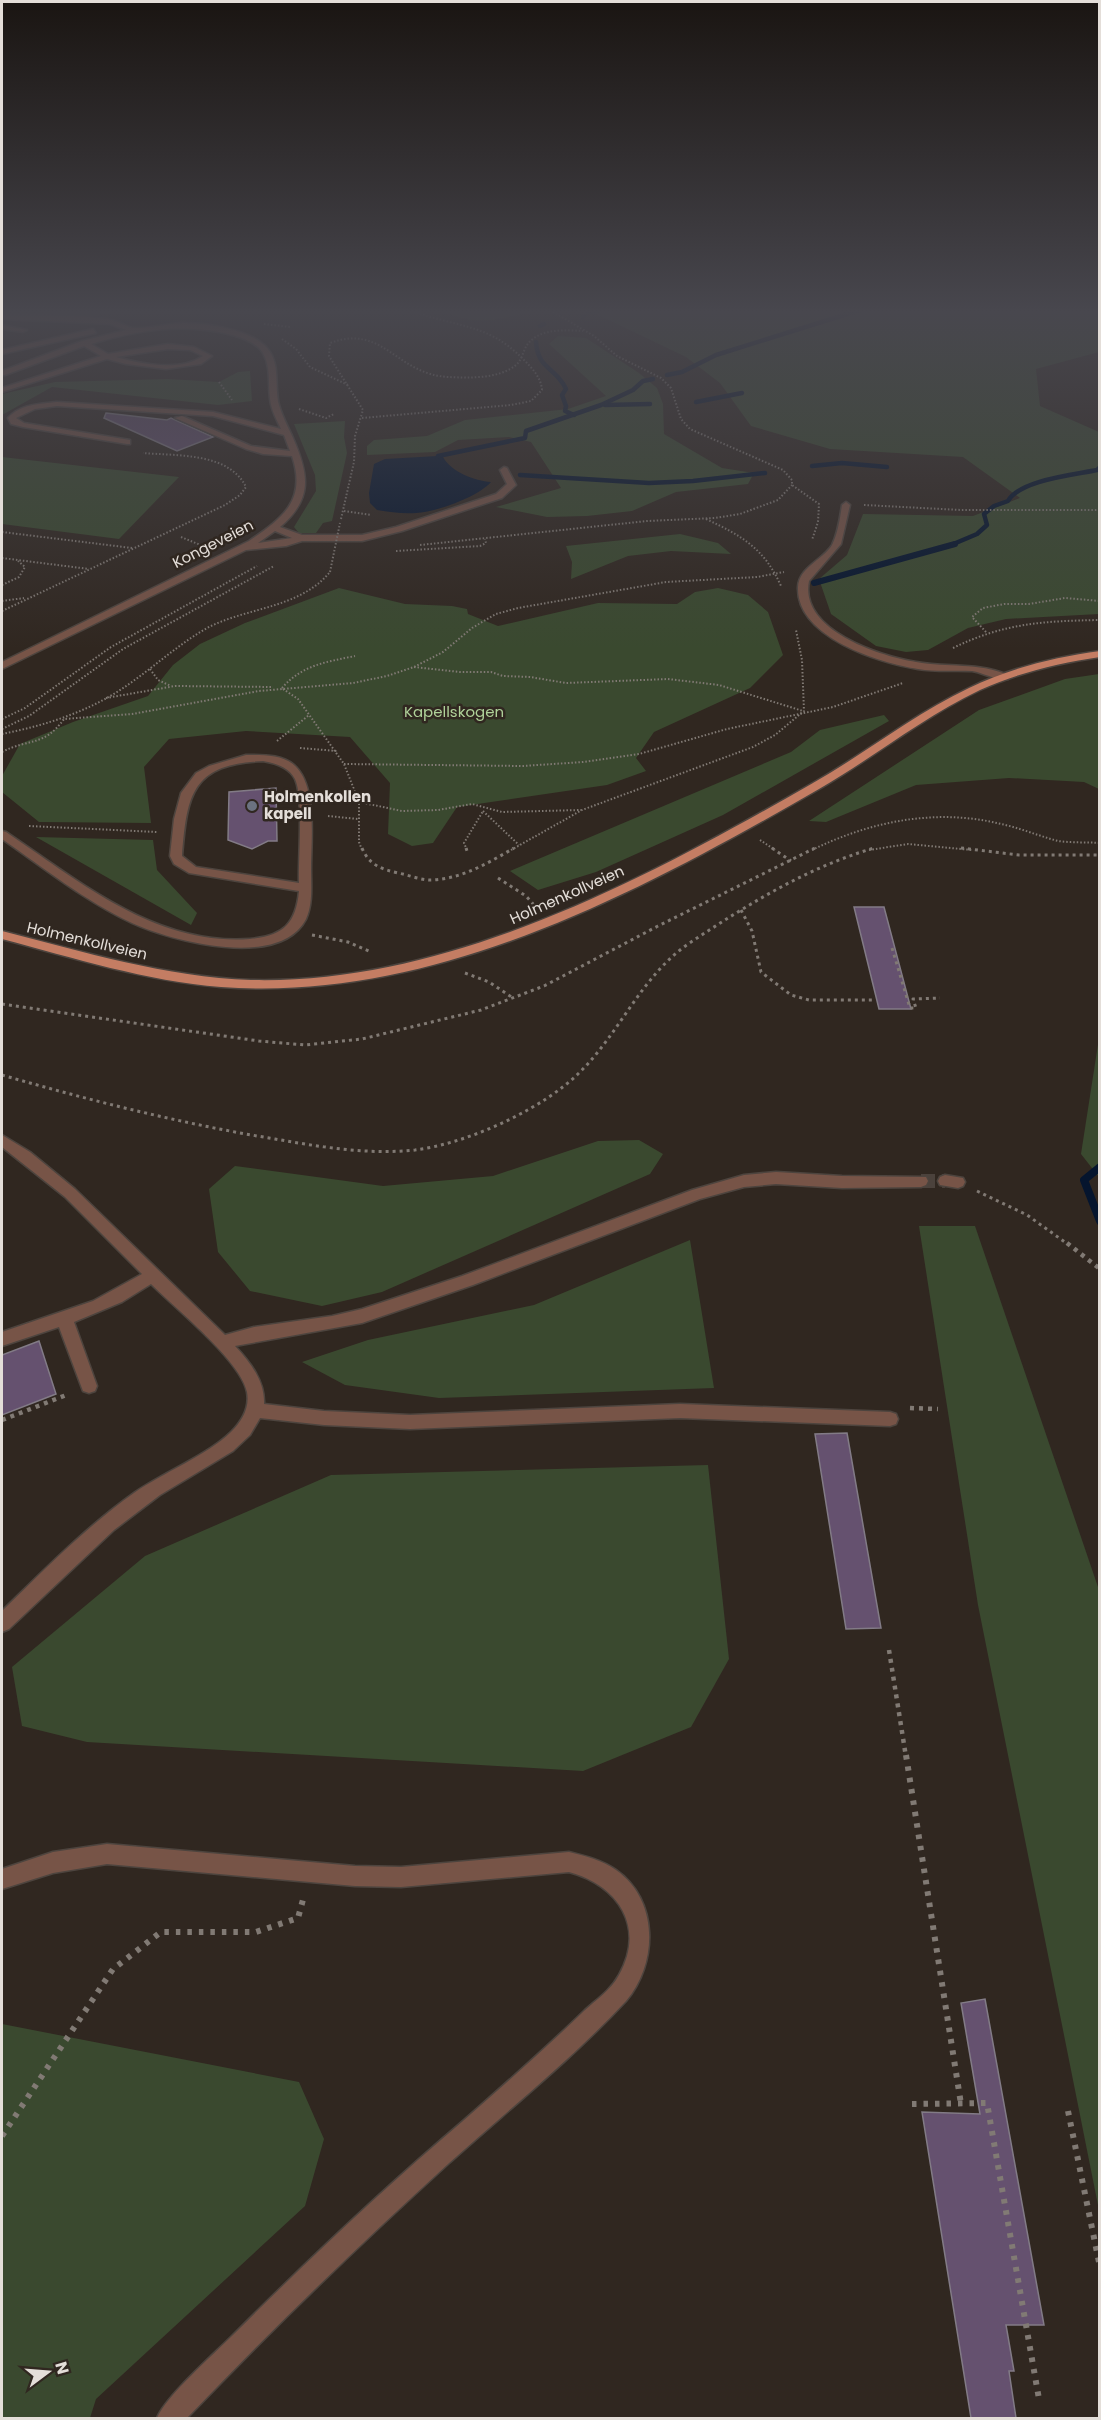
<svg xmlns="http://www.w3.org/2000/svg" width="1101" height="2420" viewBox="0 0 1101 2420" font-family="Poppins,sans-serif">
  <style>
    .green { fill: #3a492f }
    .water { fill: #05152e }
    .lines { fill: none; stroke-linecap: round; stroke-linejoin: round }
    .stream-far2 { stroke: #05152e; stroke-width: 4.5 }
    .stream-far1 { stroke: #05152e; stroke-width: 6 }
    .stream { stroke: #05152e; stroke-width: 8 }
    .building { fill: #65516f; stroke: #827b86; stroke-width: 1.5 }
    .minor-tunnel { stroke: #4b423c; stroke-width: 14; stroke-dasharray: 14 7; stroke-linecap: butt }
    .minor-casing { stroke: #4d443e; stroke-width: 3 }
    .major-casing { stroke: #4d443e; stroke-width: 3 }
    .path-far3 { stroke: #817a74; stroke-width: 2; stroke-dasharray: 1.5 2; stroke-linecap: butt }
    .path-far2 { stroke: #817a74; stroke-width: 3; stroke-dasharray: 3 4; stroke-linecap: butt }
    .path-far1 { stroke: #817a74; stroke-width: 4.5; stroke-dasharray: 4 5; stroke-linecap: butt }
    .path { stroke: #817a74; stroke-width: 6; stroke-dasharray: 4.5 7; stroke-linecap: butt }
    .minor { fill: #775447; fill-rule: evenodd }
    .major { fill: #c47d63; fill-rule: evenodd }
    .path-bridge { stroke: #817a74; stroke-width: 2; stroke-dasharray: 1.5 2; stroke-linecap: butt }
    .worship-dot { fill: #6b7280; stroke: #302720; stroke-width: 2 }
    .labels { text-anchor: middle; stroke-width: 5; stroke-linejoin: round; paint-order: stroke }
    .far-street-label { font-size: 15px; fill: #e4ded9; stroke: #302720 }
    .far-park-label { font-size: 15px; fill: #afd199; stroke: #302720 }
    .far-poi-label { font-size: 15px; font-weight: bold; fill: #e4ded9; stroke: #302720; text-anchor: start }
  </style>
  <rect width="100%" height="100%" fill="#302720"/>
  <g class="green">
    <path d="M 50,310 L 120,310 L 95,316 L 51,318 Z"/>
    <path d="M 441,310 L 535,310 L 537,311 C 500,318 477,328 441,310 Z"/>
    <path d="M 588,310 L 1099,310 L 1099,352 L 1036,369 L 1040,406 L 1099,432 L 1099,614 L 1006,619 L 968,628 L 928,650 L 906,652 L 876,646 L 831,614 L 819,579 L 847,555 L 863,514 L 973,516 L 1020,498 L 963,457 L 830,449 L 751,426 L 720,383 L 686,357 Z"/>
    <path d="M 558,336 L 586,338 L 639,373 L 657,388 L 663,404 L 664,434 L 722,468 L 754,473 L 748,484 L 676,492 L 632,511 L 587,516 L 547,517 L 496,507 L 561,488 L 531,442 L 509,437 L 458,440 L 435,452 L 367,455 L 367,446 L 374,440 L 427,436 L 465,420 L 568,409 L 606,396 L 549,344 Z"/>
    <path d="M 250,371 L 252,401 L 218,405 L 52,387 L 2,415 L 2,394 L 55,382 L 168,379 L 219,382 L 238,372 Z"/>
    <path d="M 345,421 L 344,437 L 347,453 L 332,521 L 323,523 L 316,533 L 299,533 L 294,527 L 316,491 L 315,475 L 294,424 Z"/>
    <path d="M 2,457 L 179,477 L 119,539 L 2,524 Z"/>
    <path d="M 680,534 L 718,543 L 731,554 L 671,551 L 628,556 L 571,579 L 572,562 L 566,546 Z"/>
    <path d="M 339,588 L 405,604 L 452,606 L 467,609 L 468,614 L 498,626 L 598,603 L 677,604 L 695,592 L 718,588 L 748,595 L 768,612 L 783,655 L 750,688 L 654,732 L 636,758 L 646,771 L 607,785 L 457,807 L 433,843 L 412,846 L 388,834 L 390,783 L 350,737 L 246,731 L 169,739 L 144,767 L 151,823 L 39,822 L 2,792 L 2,776 L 20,744 L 73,722 L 148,696 L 173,665 L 200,644 L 245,623 Z"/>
    <path d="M 1099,674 L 1099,789 L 1084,782 L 1009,778 L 916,785 L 826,822 L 809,821 L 979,710 L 1065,679 Z"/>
    <path d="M 884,715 L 889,721 L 723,815 L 596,872 L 538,890 L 510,871 L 791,752 L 820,730 Z"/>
    <path d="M 36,837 L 153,840 L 157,870 L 197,913 L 191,925 Z"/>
    <path d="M 1099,1038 L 1099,1177 L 1081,1154 Z"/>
    <path d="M 639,1140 L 663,1154 L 650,1174 L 382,1292 L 322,1306 L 250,1291 L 218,1252 L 209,1189 L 235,1166 L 383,1186 L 493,1176 L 598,1141 Z"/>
    <path d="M 919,1226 L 975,1226 L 1099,1590 L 1099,2210 L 978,1605 Z"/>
    <path d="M 690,1240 L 714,1388 L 439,1398 L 345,1385 L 302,1362 L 368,1340 L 534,1305 Z"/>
    <path d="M 708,1465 L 729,1659 L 691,1727 L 583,1771 L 87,1742 L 22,1726 L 12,1667 L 145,1556 L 331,1475 Z"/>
    <path d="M 2,2024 L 299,2082 L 324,2139 L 305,2206 L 96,2399 L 90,2418 L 2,2418 Z"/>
  </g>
  <path class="water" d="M 438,456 L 443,457 C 451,472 475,481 491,482 C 478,497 436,512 416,513 C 403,514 390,512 377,510 L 370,503 L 369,493 L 374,464 L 385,459 Z"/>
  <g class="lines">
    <g class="stream-far2">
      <path d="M 583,317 L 588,312 L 599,310"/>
      <path d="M 540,326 L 544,324"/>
      <path d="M 536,342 C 538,370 556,367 566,389 L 562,395 L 566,406 L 565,411 L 574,415"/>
      <path d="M 667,375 L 682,372 L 716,355 L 860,310"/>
      <path d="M 696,402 L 742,393"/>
      <path d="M 605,405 L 650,404"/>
      <path d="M 438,456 L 525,438 L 526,431 L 601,405 L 633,390 L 643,381 L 653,379"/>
      <path d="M 812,466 L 842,463 L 887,467"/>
      <path d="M 520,475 L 649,483 L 693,481 L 765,473"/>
      <path d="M 951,545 L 977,534 L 987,525 L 984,514 L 994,506 L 1008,501 C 1020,480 1073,475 1097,470 L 1100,467"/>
    </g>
    <path class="stream-far1" d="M 814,583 L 955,544"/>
    <path class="stream" d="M 1100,1167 L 1084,1180 L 1100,1221"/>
  </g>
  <g class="building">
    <path d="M 106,413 L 167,420 L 171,418 L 213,437 L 177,451 L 104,418 Z"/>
    <path d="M 276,788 L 277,841 L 268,841 L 252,849 L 228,840 L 229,792 Z"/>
    <path d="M 854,907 L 884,907 L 911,1009 L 879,1009 Z"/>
    <path d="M 39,1341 L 56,1394 L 2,1415 L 2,1355 Z"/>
    <path d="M 847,1433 L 881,1628 L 846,1629 L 815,1434 Z"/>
    <path d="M 985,1999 L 1044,2325 L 1006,2325 L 1014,2371 L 1009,2371 L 1016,2418 L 971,2418 L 922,2112 L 980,2114 L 961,2003 Z"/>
  </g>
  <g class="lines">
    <path class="minor-tunnel" d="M 921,1181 L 945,1181"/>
    <g class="minor-casing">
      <g id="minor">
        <path d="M 2,315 C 35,316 79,314 111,320 C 120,321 128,329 137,328 C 151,328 167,324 182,323 C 205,323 251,329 267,348 C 281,364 274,386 279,405 C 282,416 288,427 293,438 C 309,475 313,499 280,527 L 302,535 L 362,535 L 396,527 L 496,494 L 507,484 L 500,470 L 504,467 L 507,468 L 516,485 L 502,498 L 402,531 L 362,541 L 302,541 L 286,546 L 246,550 L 2,669 L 2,662 L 249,541 C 283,518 307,500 292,456 L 263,454 L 246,449 L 175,418 L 182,416 L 251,446 L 290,451 L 284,435 L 213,416 L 57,406 L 35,409 L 16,418 L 24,423 L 130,440 L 130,444 L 127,444 L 23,427 L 11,424 L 8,418 C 20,404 40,404 57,402 L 213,412 L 281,429 C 277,420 271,410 270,399 C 268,384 271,367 263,353 C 257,343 243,338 232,335 C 185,322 137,330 91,344 L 108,354 L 168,344 L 194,347 L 212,356 L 201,364 L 166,369 L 126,364 L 107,359 L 2,392 L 2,388 L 101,356 L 84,346 L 5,375 L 2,375 L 2,371 L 82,341 L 126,330 L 110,324 L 2,319 ZM 168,349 L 190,350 L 203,356 C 180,372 142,364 116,357 ZM 275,531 L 292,538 L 258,543 Z"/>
        <path d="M 2,325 L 27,330 L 23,332 L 2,329 Z"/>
        <path d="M 93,329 L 96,333 L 2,354 L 2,350 Z"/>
        <path d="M 846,502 L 850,505 L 841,544 L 809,581 C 799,630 879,656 916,662 C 948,668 978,662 1008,675 L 1008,679 C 997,681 984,673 972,671 C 954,670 936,672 918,669 C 879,663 796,637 798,587 C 799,567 823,560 832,545 C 838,533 840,518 842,505 Z"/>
        <path d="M 246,755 C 263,755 285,754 297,768 C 317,790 311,841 311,869 C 311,885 313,904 306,919 C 280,970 171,941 132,923 C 85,901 44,868 2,839 L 2,831 L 6,832 C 79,881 155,946 250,939 C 283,936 296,924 299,891 L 189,873 L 174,864 L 170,856 L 174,819 L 181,793 L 196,773 L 209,766 ZM 263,761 C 275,763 289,767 295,779 C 304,799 298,859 299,883 L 196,867 L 182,856 C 187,794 192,764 263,761 Z"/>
        <path d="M 2,1135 L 30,1152 L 75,1189 L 225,1335 L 254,1327 L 332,1316 L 362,1309 L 462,1276 L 692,1190 L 744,1175 L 776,1172 L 842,1176 L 926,1177 L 928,1181 L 926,1185 L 921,1187 L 842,1188 L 776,1184 L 744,1187 L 700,1199 L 473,1285 L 362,1323 L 235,1346 C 250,1362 265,1381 264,1404 L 324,1411 L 410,1415 L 680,1404 L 890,1412 L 896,1414 L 898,1419 L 896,1424 L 890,1426 L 680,1418 L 410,1429 L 324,1425 L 260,1418 L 250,1435 L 233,1451 L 160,1495 L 114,1530 L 9,1629 L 2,1632 L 2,1611 C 44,1570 86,1527 134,1493 C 164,1472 206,1456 231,1432 C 242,1421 250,1408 247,1392 C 241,1361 175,1308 151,1284 L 122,1302 L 74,1322 L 97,1386 L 95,1391 L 89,1393 L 83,1391 L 59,1327 L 2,1346 L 2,1332 L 93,1301 L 142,1274 L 65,1197 L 2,1147 Z"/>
        <path d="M 945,1175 L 963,1178 L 965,1182 L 963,1186 L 958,1188 L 940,1185 L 938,1181 L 940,1177 Z"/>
        <path d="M 107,1844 L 355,1866 L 401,1867 L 569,1852 C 585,1856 602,1860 616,1870 C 659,1900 658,1963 626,2001 C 571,2060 508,2110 448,2164 C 358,2246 271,2330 187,2418 L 157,2418 C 166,2396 214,2354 233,2335 C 307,2261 383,2189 463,2121 C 504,2085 545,2049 584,2011 C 596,2000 611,1990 619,1975 C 646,1927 618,1885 569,1872 L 401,1887 L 355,1886 L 107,1864 L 53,1873 L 2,1889 L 2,1869 L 53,1852 Z"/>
      </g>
    </g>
    <g class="major-casing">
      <path id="major" d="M 1100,651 L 1100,657 C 1058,663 1018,673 980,690 C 923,717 873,758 819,789 C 640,892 434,1003 221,987 C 146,981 74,958 2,939 L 2,931 C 84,952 166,977 251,980 C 448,985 646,879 813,783 C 866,753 914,714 969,688 C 1010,668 1055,657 1100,651 Z"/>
    </g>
    <g class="path-far3">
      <path d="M 550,310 L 594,336 L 617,356 L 661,378 L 671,388 L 681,419 L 690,429 L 783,470 L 792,480 L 792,485 L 819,504 L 818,522 L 812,540"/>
      <path d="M 264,324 L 290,327"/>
      <path d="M 282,339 L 296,349 L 310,367 L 348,385"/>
      <path d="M 219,382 L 232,400"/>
      <path d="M 299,409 L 326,418 L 334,414"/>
      <path d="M 362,418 L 511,405 L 531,401 L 542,390 C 541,377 532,368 522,358 C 486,322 455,328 411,310"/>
      <path d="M 864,505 L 961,510 L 1100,510"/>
      <path d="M 344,511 L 371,515"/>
      <path d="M 341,519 L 354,462 L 355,436 L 363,410 L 329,356 L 330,343 C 384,323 396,375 449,377 C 469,378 499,379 516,365 C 522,360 523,351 527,345 C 539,328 565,330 583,331"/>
      <path d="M 706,519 C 742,536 764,548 781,586"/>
      <path d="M 2,532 L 132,548"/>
      <path d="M 181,537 L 203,546"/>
      <path d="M 420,545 L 647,521 L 715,518 L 740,514 L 778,500 L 792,485"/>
      <path d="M 396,551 L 480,546 L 486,543 L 485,539"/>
      <path d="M 2,558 L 89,569"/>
      <path d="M 2,585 L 19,577 L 25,567 L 18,561"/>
      <path d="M 2,601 L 24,598"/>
      <path d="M 2,611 L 225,505 L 240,495 L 246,487 C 229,452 176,456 143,453"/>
      <path d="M 986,632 L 972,617 L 983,608 L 1004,604 L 1029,604 L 1065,598 L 1100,601"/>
      <path d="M 953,648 C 1004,623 1044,621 1100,620"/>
      <path d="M 414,667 L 460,672 L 491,672 L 503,676 L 530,677 L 566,683 L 668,679 L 719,685 L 803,711"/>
      <path d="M 150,669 L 158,680 L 171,686"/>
      <path d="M 282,688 C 302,665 326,662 355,656"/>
      <path d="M 283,689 L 298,699 L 344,764 L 359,802 L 359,842 L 362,850"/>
      <path d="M 106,698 L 175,686 L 273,687"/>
      <path d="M 2,719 L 25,708 L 111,647 L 257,566"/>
      <path d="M 2,729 L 29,716 L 123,649 L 274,566"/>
      <path d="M 2,734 C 47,725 91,711 129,684 C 155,666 179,644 207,628 C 247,607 299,609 330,572"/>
      <path d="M 277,741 L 309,715"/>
      <path d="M 300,748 L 337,751"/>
      <path d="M 2,752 C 29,738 44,747 64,719 L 132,714 L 259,691 L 353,683 L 387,676 L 414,667 L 443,652 L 472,628 L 496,614 L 518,608 L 666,582 L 757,577 L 784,572"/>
      <path d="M 344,764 L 523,766 L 583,762 L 639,754 L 727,729 L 833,707 L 903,683"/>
      <path d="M 359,802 L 402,811 L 438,810 L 472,804 L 502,812 L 581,810"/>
      <path d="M 483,811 L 519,845"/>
      <path d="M 328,816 L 358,819"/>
      <path d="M 29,826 L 157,832"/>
      <path d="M 760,840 L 775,850"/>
      <path d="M 467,850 L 464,843 L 483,811"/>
      <path d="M 511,850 L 582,810 L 753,747 L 775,735 L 804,711 L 802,660 L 796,630"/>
      <path d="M 812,850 C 871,821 937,808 1001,824 C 1020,828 1039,836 1058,841 C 1072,843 1087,842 1100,843"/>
      <path d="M 869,850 L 908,844 L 972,850"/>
    </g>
    <g class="path-far2">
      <path d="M 362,848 C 369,865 381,869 398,873 C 409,875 420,880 431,880 C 462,879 488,863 514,848"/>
      <path d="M 466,848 L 467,851"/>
      <path d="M 772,848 L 791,861"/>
      <path d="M 961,848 L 1019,855 L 1100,855"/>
      <path d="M 498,878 L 526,896 L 534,905"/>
      <path d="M 741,910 L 752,931 L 761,972 L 791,995 L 809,1000 L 873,1000"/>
      <path d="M 312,935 L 348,942 L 371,952"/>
      <path d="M 892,948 L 910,1008 L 916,1008 L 913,999 L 940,998"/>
      <path d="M 465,973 L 489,982 L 513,998"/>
      <path d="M 2,1004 L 259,1041 L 305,1045 L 362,1039 L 481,1010 L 544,986 L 658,926 L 815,848"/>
      <path d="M 2,1075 C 92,1101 183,1124 275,1139 C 321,1147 369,1155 415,1150 C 463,1144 526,1116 564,1086 C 615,1047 635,981 688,944 C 747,905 806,868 874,848"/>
      <path d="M 977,1191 L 1027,1215 L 1069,1245"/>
    </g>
    <g class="path-far1">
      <path d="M 1067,1243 L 1100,1269"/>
      <path d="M 910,1408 L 938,1409"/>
      <path d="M 2,1420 L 69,1394"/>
      <path d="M 889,1650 L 906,1757"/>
    </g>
    <g class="path">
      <path d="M 906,1755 L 961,2104"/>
      <path d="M 912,2104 L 987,2103 L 1039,2399"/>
      <path d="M 1068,2111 L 1100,2267"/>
      <path d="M 2,2136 L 113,1969 L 161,1932 L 256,1932 L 298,1918 L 304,1896"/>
    </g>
    <use href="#minor" class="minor"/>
    <use href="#major" class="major"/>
    <path class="path-bridge" d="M 330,572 L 340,523"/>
  </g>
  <linearGradient id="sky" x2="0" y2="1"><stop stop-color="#1a1512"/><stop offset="0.48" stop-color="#48474e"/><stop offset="1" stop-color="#48474e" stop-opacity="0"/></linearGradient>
  <rect width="1101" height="649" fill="url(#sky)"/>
  <circle class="worship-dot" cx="252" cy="806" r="6"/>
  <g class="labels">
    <g class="far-street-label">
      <text transform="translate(213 544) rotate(-27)" y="5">Kongeveien</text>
      <text transform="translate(567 895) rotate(-24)" y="5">Holmenkollveien</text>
      <text transform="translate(87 941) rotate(13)" y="5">Holmenkollveien</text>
    </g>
    <g class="far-park-label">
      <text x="454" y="717">Kapellskogen</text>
    </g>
    <g class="far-poi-label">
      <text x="264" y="802">Holmenkollen<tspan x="264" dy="17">kapell</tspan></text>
    </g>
  </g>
  <rect width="1101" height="2420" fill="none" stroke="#e4ded9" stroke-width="6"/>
  <g transform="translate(48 2372) rotate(74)" stroke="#302720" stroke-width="4.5" paint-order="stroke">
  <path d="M0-4.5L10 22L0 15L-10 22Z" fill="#e4ded9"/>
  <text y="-9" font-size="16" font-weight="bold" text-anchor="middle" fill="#e4ded9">N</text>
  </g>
</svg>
